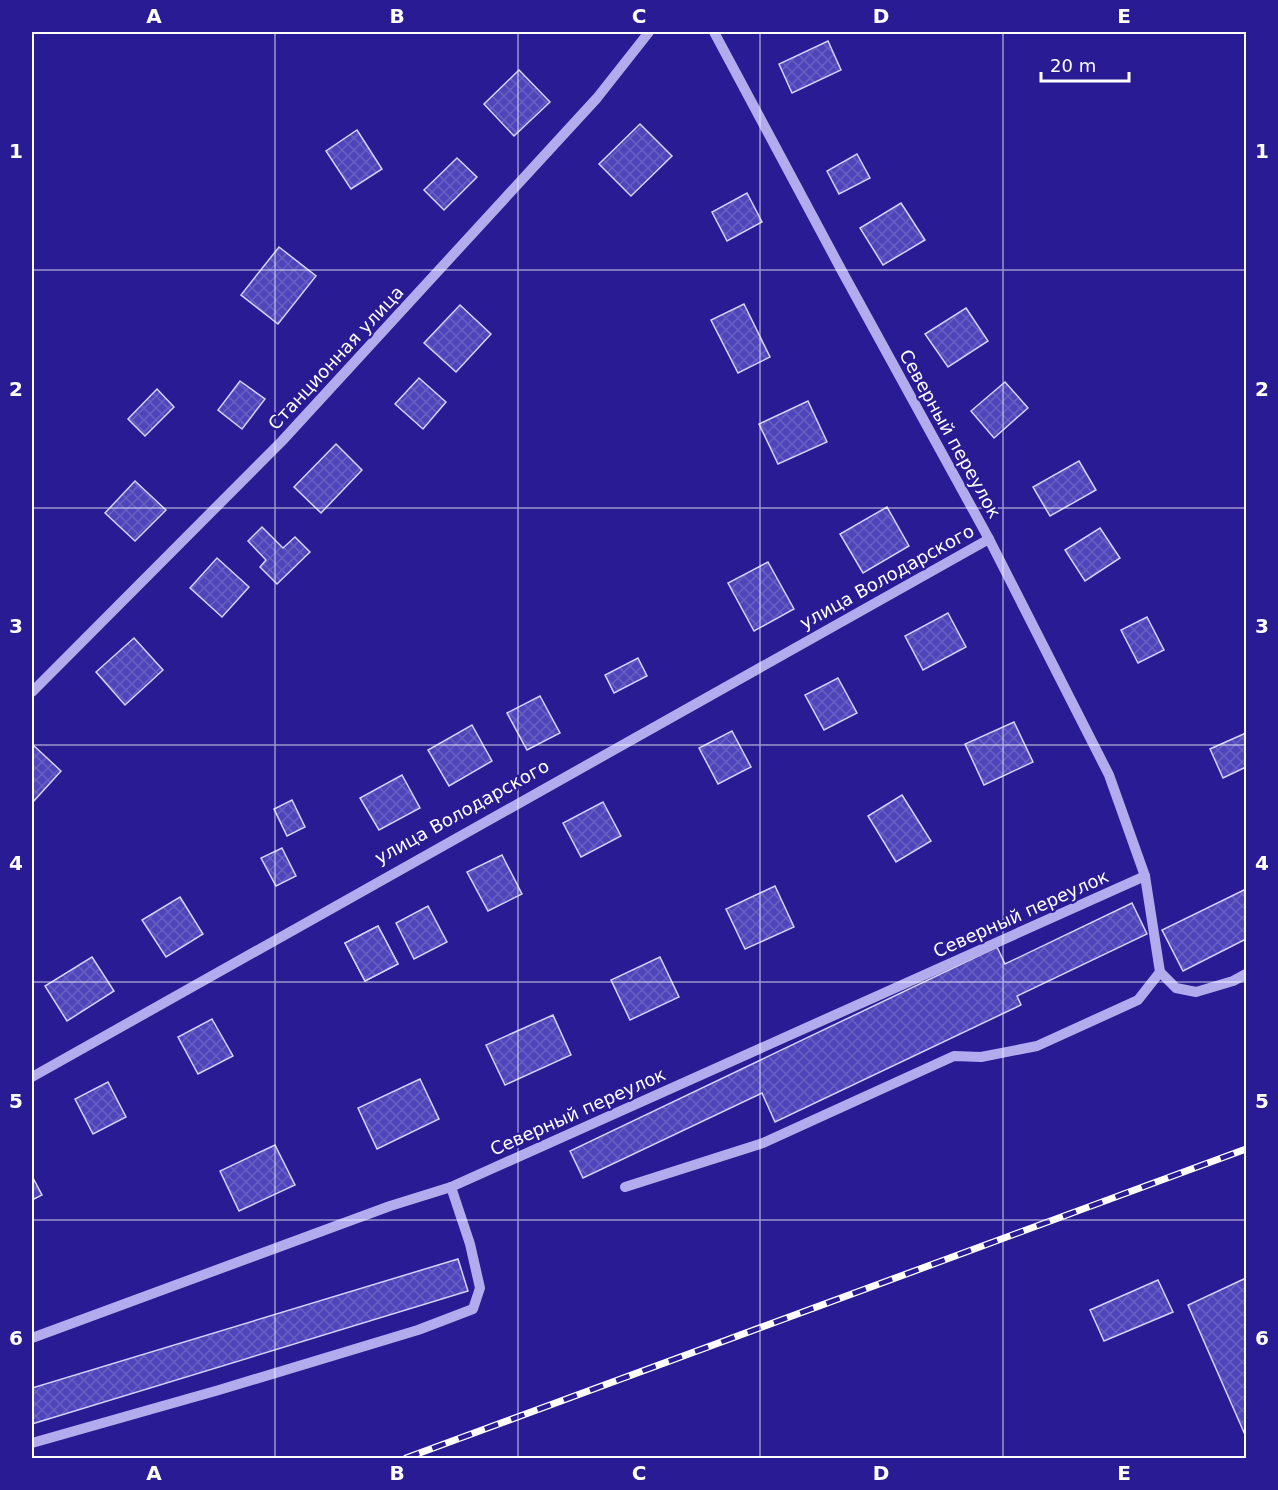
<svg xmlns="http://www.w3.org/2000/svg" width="1278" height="1490" viewBox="0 0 1278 1490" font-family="'DejaVu Sans',sans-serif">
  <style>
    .building { fill: url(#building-cross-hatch); stroke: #d6d2fb; stroke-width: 1.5 }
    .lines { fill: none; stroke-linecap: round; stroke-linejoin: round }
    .minor { stroke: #b2acef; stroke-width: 10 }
    .rail-casing { stroke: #fff; stroke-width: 7 }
    .rail { stroke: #281b93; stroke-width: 4.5; stroke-dasharray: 14; stroke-linecap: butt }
    .grid { fill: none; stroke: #fff; stroke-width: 1.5; stroke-opacity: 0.55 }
    .labels { text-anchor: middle; stroke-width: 4.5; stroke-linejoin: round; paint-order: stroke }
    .street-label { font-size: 18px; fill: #fff; stroke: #281b93 }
    .neatline { fill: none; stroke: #fff; stroke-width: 2 }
    .grid-label { font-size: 20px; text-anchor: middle; font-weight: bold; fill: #fff }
  </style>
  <defs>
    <pattern id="building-cross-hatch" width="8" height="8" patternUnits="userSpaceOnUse" patternTransform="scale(1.5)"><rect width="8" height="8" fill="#4f44ba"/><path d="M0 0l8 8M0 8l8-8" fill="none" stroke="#6960c4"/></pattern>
  </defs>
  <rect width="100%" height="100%" fill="#281b93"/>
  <g class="building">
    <path d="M 828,41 L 841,70 L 792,93 L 779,64 Z"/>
    <path d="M 519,70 L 550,102 L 514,136 L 484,104 Z"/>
    <path d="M 640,124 L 672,156 L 631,196 L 599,164 Z"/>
    <path d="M 357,130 L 382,169 L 351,189 L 326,151 Z"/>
    <path d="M 857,154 L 870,178 L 839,194 L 827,171 Z"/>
    <path d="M 457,158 L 477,177 L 444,210 L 424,190 Z"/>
    <path d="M 747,193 L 762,222 L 727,241 L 712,212 Z"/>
    <path d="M 901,203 L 925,240 L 883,265 L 860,228 Z"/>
    <path d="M 279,247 L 316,276 L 278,324 L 241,295 Z"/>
    <path d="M 744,304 L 770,357 L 738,373 L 711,320 Z"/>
    <path d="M 460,305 L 491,334 L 456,372 L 424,343 Z"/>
    <path d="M 966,308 L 988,341 L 948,367 L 925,334 Z"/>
    <path d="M 419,378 L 446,402 L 423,429 L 395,404 Z"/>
    <path d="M 240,381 L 265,399 L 242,429 L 218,410 Z"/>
    <path d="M 1005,382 L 1028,408 L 994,438 L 971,411 Z"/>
    <path d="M 157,389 L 174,407 L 145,436 L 128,419 Z"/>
    <path d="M 808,401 L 827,442 L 778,464 L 759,424 Z"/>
    <path d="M 336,444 L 362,470 L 321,513 L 294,487 Z"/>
    <path d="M 1079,461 L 1096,490 L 1050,516 L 1033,487 Z"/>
    <path d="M 135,481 L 166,510 L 135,541 L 105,513 Z"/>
    <path d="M 887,507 L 909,546 L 863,573 L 840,534 Z"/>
    <path d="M 262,527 L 283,548 L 295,537 L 310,552 L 277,584 L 260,567 L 266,560 L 248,541 Z"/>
    <path d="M 1100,528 L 1120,558 L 1085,581 L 1065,550 Z"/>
    <path d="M 217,558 L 249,587 L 222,617 L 190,588 Z"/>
    <path d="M 768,562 L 794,609 L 754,631 L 728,583 Z"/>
    <path d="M 948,613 L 966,647 L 923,670 L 905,636 Z"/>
    <path d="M 1147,617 L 1164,650 L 1138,663 L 1121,630 Z"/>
    <path d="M 134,638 L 163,670 L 125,705 L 96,672 Z"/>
    <path d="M 638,658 L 647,676 L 614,693 L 605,675 Z"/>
    <path d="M 838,678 L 857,713 L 824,730 L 805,695 Z"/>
    <path d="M 540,696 L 560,733 L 527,750 L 507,713 Z"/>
    <path d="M 1014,722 L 1033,762 L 984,785 L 965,744 Z"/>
    <path d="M 472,725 L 492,761 L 449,786 L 428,750 Z"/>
    <path d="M 732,731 L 751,767 L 718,784 L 699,748 Z"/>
    <path d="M 1246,733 L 1246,767 L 1223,778 L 1210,749 Z"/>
    <path d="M 32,744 L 61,771 L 32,803 Z"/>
    <path d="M 402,775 L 420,808 L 379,830 L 360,798 Z"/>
    <path d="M 902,795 L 931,841 L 896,862 L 868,816 Z"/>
    <path d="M 292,800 L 305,827 L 287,836 L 274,809 Z"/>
    <path d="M 603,802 L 621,836 L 581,857 L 563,823 Z"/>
    <path d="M 282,848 L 296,876 L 276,886 L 261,858 Z"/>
    <path d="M 502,855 L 522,894 L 488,911 L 467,872 Z"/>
    <path d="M 775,886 L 794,927 L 745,949 L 726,909 Z"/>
    <path d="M 1246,889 L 1246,939 L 1183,971 L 1162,930 Z"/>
    <path d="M 180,897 L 203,934 L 166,957 L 142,920 Z"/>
    <path d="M 1132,903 L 1147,934 L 1017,996 L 1021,1005 L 775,1122 L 762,1093 L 583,1178 L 570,1151 L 997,947 L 1005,964 Z"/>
    <path d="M 428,906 L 447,942 L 414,959 L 396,923 Z"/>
    <path d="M 378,926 L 398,964 L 365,981 L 345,943 Z"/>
    <path d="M 378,926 L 398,964 L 365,981 L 345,943 Z"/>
    <path d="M 92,957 L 114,991 L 67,1021 L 45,986 Z"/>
    <path d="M 660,957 L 679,997 L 630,1020 L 611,980 Z"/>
    <path d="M 553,1015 L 571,1055 L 505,1085 L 486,1045 Z"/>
    <path d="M 212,1019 L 233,1056 L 198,1074 L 178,1037 Z"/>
    <path d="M 420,1079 L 439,1119 L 377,1149 L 358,1108 Z"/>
    <path d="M 108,1082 L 126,1117 L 93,1134 L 75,1099 Z"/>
    <path d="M 275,1145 L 295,1185 L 239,1211 L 220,1171 Z"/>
    <path d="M 32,1176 L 42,1195 L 32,1200 Z"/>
    <path d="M 458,1259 L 468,1291 L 32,1424 L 32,1388 Z"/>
    <path d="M 1246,1278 L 1246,1437 L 1188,1305 Z"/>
    <path d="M 1158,1280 L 1173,1312 L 1104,1341 L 1090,1310 Z"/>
  </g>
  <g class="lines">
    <g class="minor">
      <path d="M 32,692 L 282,441 L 597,98 L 649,32"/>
      <path d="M 1160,972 L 1176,988 L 1196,992 L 1233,981 L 1246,974"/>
      <path d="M 32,1077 L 989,539"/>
      <path d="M 625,1187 L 763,1143 L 954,1056 L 981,1057 L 1037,1046 L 1138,1000 L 1160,972 L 1145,876"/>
      <path d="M 32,1338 L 390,1206 L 451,1187 L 1145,876 L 1109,775 L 989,539 L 843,273 L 714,32"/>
      <path d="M 32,1443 L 219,1390 L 418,1330 L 473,1309 L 480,1288 L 470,1244 L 451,1187"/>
    </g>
    <g class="rail-casing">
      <path id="rail" d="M 406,1458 L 1246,1149"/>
    </g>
    <use href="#rail" class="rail"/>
  </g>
  <path class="grid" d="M 275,32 L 275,1458M 518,32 L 518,1458M 760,32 L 760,1458M 1003,32 L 1003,1458M 32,270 L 1246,270M 32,508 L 1246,508M 32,745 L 1246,745M 32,982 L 1246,982M 32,1220 L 1246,1220"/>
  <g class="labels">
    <g class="street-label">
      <text transform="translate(336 358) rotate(-47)" y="6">Станционная улица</text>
      <text transform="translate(950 434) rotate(61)" y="6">Северный переулок</text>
      <text transform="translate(887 577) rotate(-29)" y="6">улица Володарского</text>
      <text transform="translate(462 812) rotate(-29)" y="6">улица Володарского</text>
      <text transform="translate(1021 914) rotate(-24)" y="6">Северный переулок</text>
      <text transform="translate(578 1112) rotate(-24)" y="6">Северный переулок</text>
    </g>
  </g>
  <rect width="1278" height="1490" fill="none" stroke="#281b93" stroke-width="66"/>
  <path d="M1041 72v9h88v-9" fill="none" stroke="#ffffff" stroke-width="3"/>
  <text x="1050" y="72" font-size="18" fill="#ffffff" stroke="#281b93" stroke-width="4.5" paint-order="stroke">20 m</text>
  <rect x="33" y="33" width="1212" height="1424" class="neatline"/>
  <g class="grid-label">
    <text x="154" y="23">A</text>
    <text x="397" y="23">B</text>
    <text x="639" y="23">C</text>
    <text x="881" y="23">D</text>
    <text x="1124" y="23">E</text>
    <text x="16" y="158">1</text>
    <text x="1262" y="158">1</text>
    <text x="16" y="396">2</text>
    <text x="1262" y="396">2</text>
    <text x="16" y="633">3</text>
    <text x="1262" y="633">3</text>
    <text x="16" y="870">4</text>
    <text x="1262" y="870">4</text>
    <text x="16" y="1108">5</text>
    <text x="1262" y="1108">5</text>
    <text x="16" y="1345">6</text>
    <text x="1262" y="1345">6</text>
    <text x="154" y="1480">A</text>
    <text x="397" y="1480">B</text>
    <text x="639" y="1480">C</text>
    <text x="881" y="1480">D</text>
    <text x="1124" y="1480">E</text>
  </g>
</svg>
